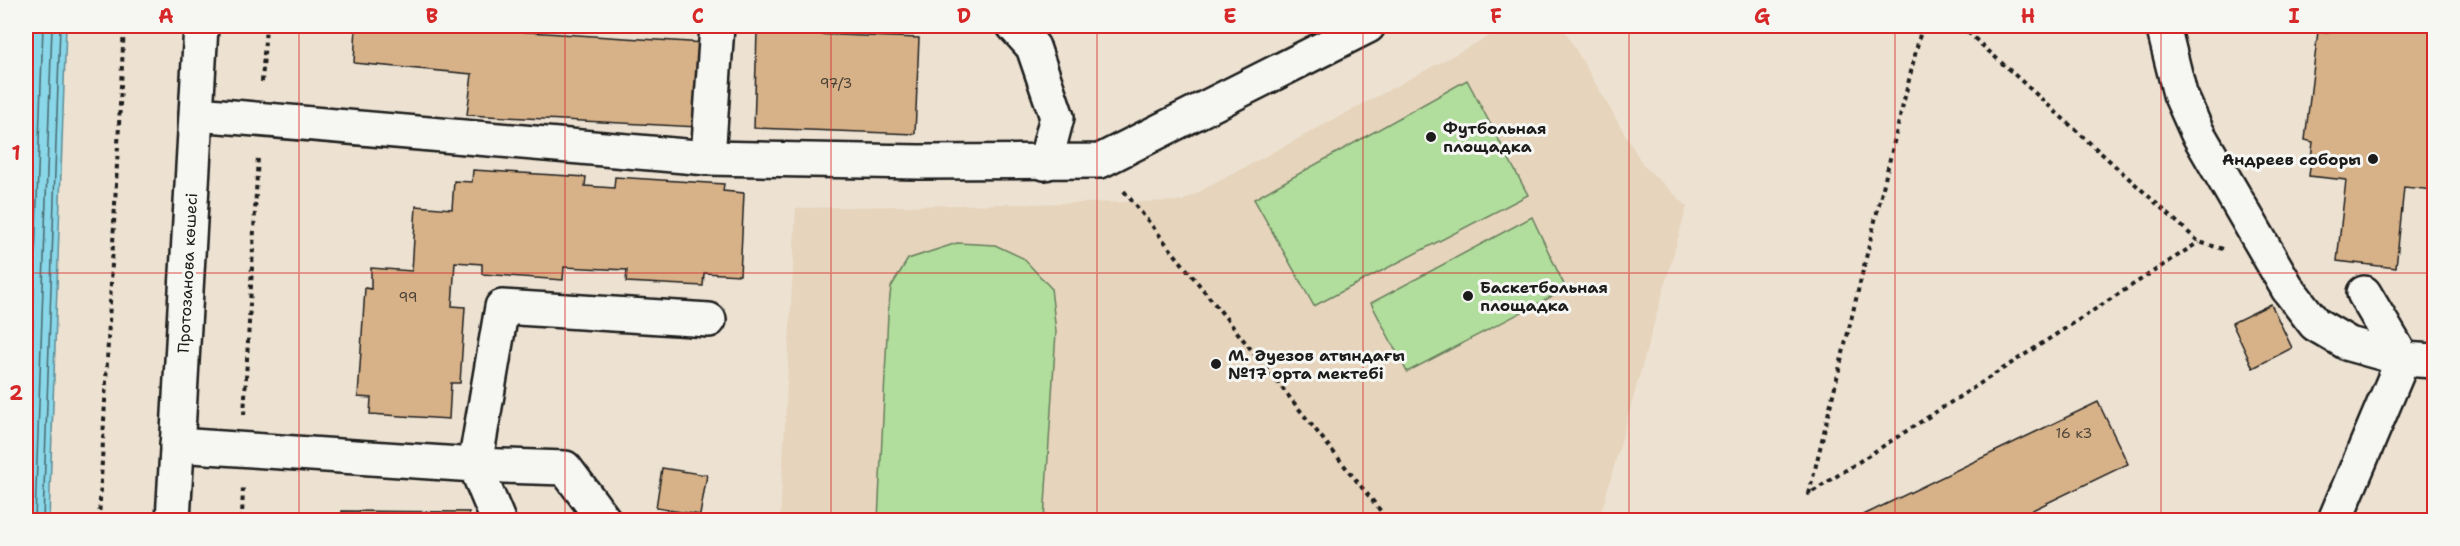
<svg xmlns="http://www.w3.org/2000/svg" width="2460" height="546" viewBox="0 0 2460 546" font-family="'Shantell Sans',sans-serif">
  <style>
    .built { fill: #e6d4bc }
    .green { fill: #b1de9c; stroke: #667d5c; stroke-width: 1.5 }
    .water { fill: #89d7e8; stroke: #5d8c96; stroke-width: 1.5 }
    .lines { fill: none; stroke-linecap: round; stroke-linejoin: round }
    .shore { stroke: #48676e; stroke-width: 1.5 }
    .building { fill: #d7b289; stroke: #1c1c1c; stroke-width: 1.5 }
    .minor-casing { stroke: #1c1c1c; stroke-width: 38 }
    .path { stroke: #1c1c1c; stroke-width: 4; stroke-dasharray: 4.5 4.5; stroke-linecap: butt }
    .minor { stroke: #f6f6f2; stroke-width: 33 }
    .grid { fill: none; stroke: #d62828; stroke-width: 1.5; stroke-opacity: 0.55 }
    .poi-dot { fill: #1c1c1c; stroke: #f6f6f2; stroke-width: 2 }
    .labels { text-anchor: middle; stroke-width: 6; stroke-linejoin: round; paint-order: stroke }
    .number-label { font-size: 14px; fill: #4b4237 }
    .poi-label { font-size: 16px; font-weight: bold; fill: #1c1c1c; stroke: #f6f6f2; text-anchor: start }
    .street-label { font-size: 16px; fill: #1c1c1c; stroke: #f6f6f2 }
    .neatline { fill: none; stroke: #d62828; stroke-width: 2 }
    .grid-label { font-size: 20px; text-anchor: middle; font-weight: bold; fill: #d62828 }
  </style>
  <rect width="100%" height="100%" fill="#ede2d2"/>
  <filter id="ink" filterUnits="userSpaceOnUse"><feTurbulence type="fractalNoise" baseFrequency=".0167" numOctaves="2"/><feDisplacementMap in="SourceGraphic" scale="12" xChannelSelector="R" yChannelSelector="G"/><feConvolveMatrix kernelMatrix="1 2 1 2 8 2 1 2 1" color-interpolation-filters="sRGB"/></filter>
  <g filter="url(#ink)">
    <path class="built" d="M 1508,26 L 1562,26 L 1643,165 L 1687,206 L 1599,520 L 780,520 L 796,208 L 1182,201 Z"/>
    <g class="green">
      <path d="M 1467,80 L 1528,195 L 1314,306 L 1254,199 Z"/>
      <path d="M 1532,217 L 1566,289 L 1407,372 L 1371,303 Z"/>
      <path d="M 957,243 L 995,245 L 1023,258 L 1051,288 L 1056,332 L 1044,520 L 878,520 L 888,314 L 891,287 L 908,259 Z"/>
    </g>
    <path class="water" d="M 26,26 L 66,26 L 49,520 L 26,520 Z"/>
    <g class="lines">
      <g class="shore">
        <path d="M 26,520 L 43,26"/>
        <path d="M 35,520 L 52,26"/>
        <path d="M 43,520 L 60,26"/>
      </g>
    </g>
    <g class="building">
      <path d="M 356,26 L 432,26 L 705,43 L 698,127 L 467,115 L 472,74 L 354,63 Z"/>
      <path d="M 2329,26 L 2434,26 L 2434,190 L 2404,187 L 2396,268 L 2337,261 L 2346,180 L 2309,176 L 2313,142 L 2305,140 L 2318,31 L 2328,32 Z"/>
      <path d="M 757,32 L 919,38 L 915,134 L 754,128 Z"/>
      <path d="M 473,170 L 586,177 L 585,186 L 614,188 L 615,177 L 724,184 L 723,191 L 744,193 L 740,275 L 704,273 L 703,286 L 626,282 L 627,270 L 564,267 L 563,280 L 482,274 L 482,264 L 455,262 L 452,306 L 465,307 L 460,383 L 451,383 L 449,419 L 370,414 L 371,398 L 358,397 L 365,288 L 371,289 L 371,268 L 412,271 L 416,206 L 452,209 L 454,181 L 472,182 Z"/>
      <path d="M 2271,304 L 2292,348 L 2253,368 L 2232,323 Z"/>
      <path d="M 2098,402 L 2128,464 L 2022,515 L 2025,520 L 1853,520 Z"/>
      <path d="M 662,468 L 707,475 L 700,515 L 656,508 Z"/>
      <path d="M 342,511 L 469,512 L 469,520 L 342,520 Z"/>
    </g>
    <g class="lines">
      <g class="minor-casing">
        <g id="minor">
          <path d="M 1014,26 L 1033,47 L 1057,117 L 1045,163"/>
          <path d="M 2163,26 L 2180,94 L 2197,132 L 2288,289 L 2315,324 L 2349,344 L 2403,359 L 2434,361"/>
          <path d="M 197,114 L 708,158 L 919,162 L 1100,161 L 1368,26"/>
          <path d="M 708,158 L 717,26"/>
          <path d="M 177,445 L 475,465 L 498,520"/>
          <path d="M 173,520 L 201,26"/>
          <path d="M 604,520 L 565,468 L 475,465 L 502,307 L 709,320"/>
          <path d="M 2335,520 L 2403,359 L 2364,293"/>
        </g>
      </g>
      <g class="path">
        <path d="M 1922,26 L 1809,494 L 2199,242"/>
        <path d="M 1961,26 L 2199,242 L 2223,249"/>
        <path d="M 262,82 L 266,26"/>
        <path d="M 1124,191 L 1388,520"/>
        <path d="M 244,415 L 258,156"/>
        <path d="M 99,520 L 124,26"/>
        <path d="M 242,520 L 243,485"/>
      </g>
      <use href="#minor" class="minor"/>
    </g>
  </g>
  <path class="grid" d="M 299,26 L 299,520M 565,26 L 565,520M 831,26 L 831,520M 1097,26 L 1097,520M 1363,26 L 1363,520M 1629,26 L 1629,520M 1895,26 L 1895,520M 2161,26 L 2161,520M 26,273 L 2434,273"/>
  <g class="poi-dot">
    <circle cx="1431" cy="137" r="6"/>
    <circle cx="2373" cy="159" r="6"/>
    <circle cx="1468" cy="296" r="6"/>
    <circle cx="1216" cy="364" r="6"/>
  </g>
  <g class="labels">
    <g class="number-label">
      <text x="836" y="88">97/3</text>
      <text x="408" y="302">99</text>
      <text x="2074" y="438">16 к3</text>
    </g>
    <g class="poi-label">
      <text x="1443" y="134">Футбольная<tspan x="1443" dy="18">площадка</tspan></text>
      <text x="2361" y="165" text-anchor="end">Андреев соборы</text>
      <text x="1480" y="293">Баскетбольная<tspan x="1480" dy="18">площадка</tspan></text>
      <text x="1228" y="361">М. Әуезов атындағы<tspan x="1228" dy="18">№17 орта мектебі</tspan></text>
    </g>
    <g class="street-label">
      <text transform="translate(187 273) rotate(-87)" y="6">Протозанова көшесі</text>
    </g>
  </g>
  <rect width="2460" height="546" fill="none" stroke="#f6f6f2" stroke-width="66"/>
  <rect x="33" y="33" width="2394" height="480" class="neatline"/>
  <g class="grid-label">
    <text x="166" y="23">A</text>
    <text x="432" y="23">B</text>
    <text x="698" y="23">C</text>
    <text x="964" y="23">D</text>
    <text x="1230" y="23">E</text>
    <text x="1496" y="23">F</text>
    <text x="1762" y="23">G</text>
    <text x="2028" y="23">H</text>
    <text x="2294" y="23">I</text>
    <text x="16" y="160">1</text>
    <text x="16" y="400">2</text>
  </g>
</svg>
